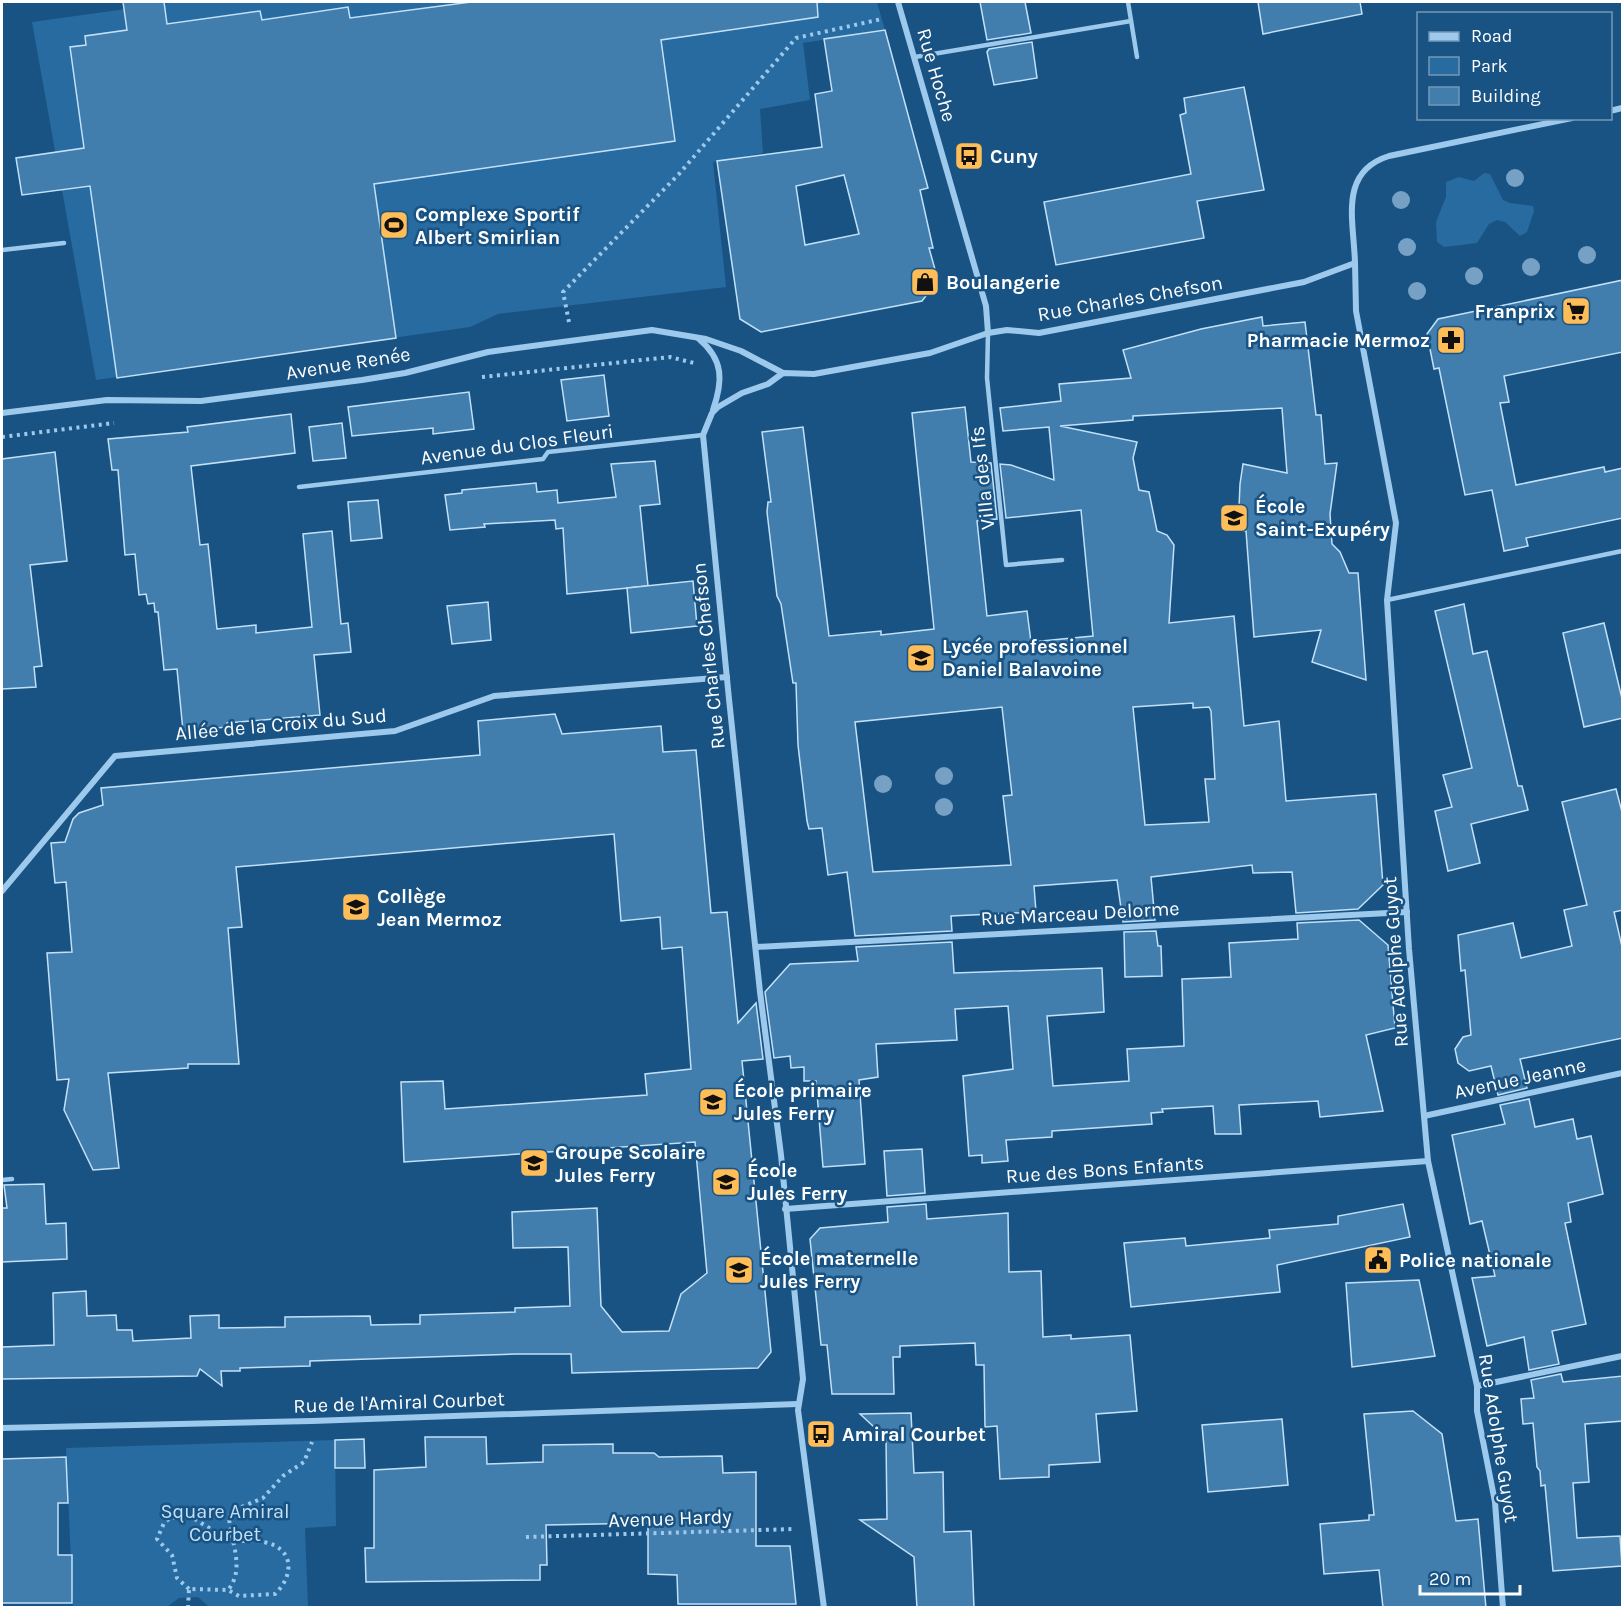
<svg xmlns="http://www.w3.org/2000/svg" width="1624" height="1609" viewBox="0 0 1624 1609" font-family="Karla,sans-serif">
  <style>
    .green { fill: #276ba1 }
    .building { fill: #417dad; stroke: #c2e1f9; stroke-width: 1.5; fill-rule: evenodd }
    .lines { fill: none; stroke-linecap: round; stroke-linejoin: round }
    .path { stroke: #9dc9ec; stroke-width: 4; stroke-dasharray: 3 4.5; stroke-linecap: butt }
    .lane { stroke: #9dc9ec; stroke-width: 4.5 }
    .street { stroke: #9dc9ec; stroke-width: 6 }
    .tree { fill: #76a1c4 }
    .labels { text-anchor: middle; stroke-width: 5; stroke-linejoin: round; paint-order: stroke }
    .street-label { font-size: 20px; fill: #fff; stroke: #195383 }
    .poi-label { font-size: 20px; font-weight: bold; fill: #fff; stroke: #195383; text-anchor: start }
    .park-label { font-size: 20px; fill: #c2e1f9; stroke: #195383 }
  </style>
  <rect width="100%" height="100%" fill="#195383"/>
  <g class="green">
    <path d="M 176,2 L 877,2 L 885,30 L 803,43 L 810,100 L 760,109 L 763,153 L 713,162 L 726,287 L 498,314 L 470,327 L 96,380 L 32,22 Z"/>
    <path d="M 1484,173 L 1490,174 L 1503,200 L 1510,203 L 1533,206 L 1534,211 L 1527,232 L 1520,236 L 1505,222 L 1497,220 L 1489,224 L 1477,243 L 1444,247 L 1437,242 L 1436,222 L 1446,197 L 1446,182 L 1459,177 L 1474,181 Z"/>
    <path d="M 335,1440 L 336,1526 L 305,1528 L 308,1607 L 209,1607 L 198,1597 L 179,1598 L 167,1607 L 73,1607 L 66,1448 Z"/>
  </g>
  <g class="building">
    <path d="M 123,2 L 164,2 L 167,24 L 260,11 L 262,20 L 348,7 L 350,18 L 471,2 L 817,2 L 818,17 L 661,40 L 675,141 L 374,184 L 396,338 L 117,378 L 90,186 L 22,195 L 16,158 L 84,148 L 70,47 L 86,45 L 85,36 L 127,30 Z"/>
    <path d="M 980,2 L 1025,2 L 1031,33 L 987,40 Z"/>
    <path d="M 1258,2 L 1360,2 L 1362,14 L 1263,34 Z"/>
    <path d="M 885,30 L 928,188 L 920,190 L 933,248 L 929,248 L 938,280 L 922,301 L 761,332 L 740,319 L 717,161 L 822,147 L 815,94 L 832,91 L 824,39 ZM 844,175 L 859,234 L 805,245 L 796,186 Z"/>
    <path d="M 1032,42 L 1037,78 L 994,85 L 987,52 L 989,49 Z"/>
    <path d="M 1244,87 L 1264,190 L 1197,201 L 1204,238 L 1056,265 L 1044,202 L 1191,174 L 1180,115 L 1186,113 L 1184,98 Z"/>
    <path d="M 1623,280 L 1623,352 L 1504,376 L 1509,402 L 1500,403 L 1516,485 L 1604,467 L 1605,472 L 1623,468 L 1623,518 L 1526,538 L 1528,546 L 1504,551 L 1492,490 L 1465,495 L 1439,368 L 1434,369 L 1427,334 L 1438,319 Z"/>
    <path d="M 1262,317 L 1263,326 L 1305,322 L 1316,415 L 1321,415 L 1325,464 L 1337,463 L 1330,514 L 1332,544 L 1340,552 L 1349,573 L 1358,573 L 1366,680 L 1312,662 L 1321,630 L 1254,637 L 1246,531 L 1238,531 L 1240,484 L 1243,464 L 1287,473 L 1282,408 L 1133,416 L 1133,420 L 1060,426 L 1137,442 L 1133,458 L 1139,490 L 1149,492 L 1157,531 L 1167,535 L 1174,545 L 1169,623 L 1234,616 L 1244,726 L 1279,721 L 1286,801 L 1376,794 L 1383,885 L 1358,909 L 1296,913 L 1292,872 L 1253,873 L 1252,865 L 1151,877 L 1155,920 L 1123,922 L 1117,880 L 1034,886 L 1036,912 L 951,916 L 952,931 L 855,936 L 847,872 L 828,875 L 822,828 L 809,829 L 807,821 L 798,745 L 796,683 L 793,683 L 781,604 L 777,596 L 767,512 L 768,502 L 771,502 L 762,432 L 803,427 L 829,636 L 881,631 L 881,635 L 934,629 L 912,413 L 965,407 L 971,462 L 991,463 L 997,519 L 977,521 L 987,616 L 1027,611 L 1031,642 L 1093,636 L 1081,510 L 1006,518 L 1000,464 L 1011,465 L 1054,480 L 1049,427 L 1003,431 L 1000,408 L 1061,401 L 1059,384 L 1131,378 L 1123,350 L 1201,329 ZM 1193,703 L 1193,708 L 1209,707 L 1211,711 L 1215,779 L 1205,779 L 1209,822 L 1145,825 L 1133,707 ZM 1002,707 L 1012,795 L 1003,796 L 1011,865 L 873,872 L 855,722 Z"/>
    <path d="M 604,375 L 609,416 L 567,421 L 561,380 Z"/>
    <path d="M 469,392 L 474,429 L 433,434 L 433,428 L 352,436 L 348,407 Z"/>
    <path d="M 291,414 L 295,453 L 191,466 L 200,545 L 208,544 L 217,629 L 256,625 L 256,633 L 312,627 L 303,534 L 332,531 L 341,624 L 348,623 L 351,652 L 314,655 L 320,715 L 227,723 L 227,727 L 183,731 L 177,669 L 164,670 L 158,612 L 155,612 L 154,603 L 148,604 L 146,594 L 139,595 L 135,554 L 125,555 L 118,470 L 112,470 L 108,439 L 188,432 L 187,427 Z"/>
    <path d="M 342,423 L 346,458 L 313,461 L 309,427 Z"/>
    <path d="M 55,452 L 67,561 L 30,565 L 42,666 L 34,667 L 36,687 L 2,689 L 2,459 Z"/>
    <path d="M 655,461 L 660,504 L 640,506 L 648,586 L 567,594 L 563,528 L 556,529 L 555,520 L 484,524 L 485,527 L 450,530 L 445,495 L 462,493 L 462,490 L 536,483 L 537,492 L 557,490 L 558,503 L 616,497 L 611,464 Z"/>
    <path d="M 378,500 L 382,538 L 351,541 L 348,502 Z"/>
    <path d="M 693,581 L 697,626 L 631,633 L 627,588 Z"/>
    <path d="M 488,602 L 491,640 L 452,644 L 447,606 Z"/>
    <path d="M 1464,604 L 1473,654 L 1487,651 L 1518,786 L 1522,786 L 1528,810 L 1471,824 L 1480,863 L 1448,871 L 1435,811 L 1452,807 L 1443,775 L 1472,768 L 1435,611 Z"/>
    <path d="M 1604,623 L 1623,703 L 1623,718 L 1584,727 L 1563,633 Z"/>
    <path d="M 555,714 L 562,734 L 661,726 L 663,752 L 696,750 L 711,913 L 727,912 L 738,1023 L 756,1003 L 763,1059 L 742,1061 L 771,1352 L 758,1368 L 572,1373 L 571,1354 L 516,1354 L 310,1361 L 310,1366 L 240,1368 L 240,1371 L 221,1371 L 222,1386 L 200,1369 L 197,1376 L 2,1379 L 2,1347 L 54,1345 L 53,1293 L 86,1291 L 87,1316 L 116,1315 L 117,1330 L 132,1330 L 133,1341 L 191,1338 L 190,1316 L 219,1315 L 219,1328 L 285,1327 L 285,1317 L 370,1316 L 371,1325 L 420,1324 L 420,1315 L 515,1312 L 515,1308 L 570,1306 L 568,1247 L 513,1248 L 512,1212 L 597,1208 L 601,1306 L 622,1332 L 669,1331 L 681,1294 L 707,1273 L 695,1142 L 404,1162 L 401,1082 L 443,1081 L 445,1109 L 647,1095 L 645,1074 L 691,1069 L 682,947 L 662,949 L 660,917 L 621,921 L 614,834 L 236,867 L 242,927 L 228,928 L 239,1064 L 188,1064 L 188,1068 L 108,1073 L 119,1168 L 93,1170 L 64,1110 L 69,1079 L 57,1080 L 47,953 L 72,952 L 66,882 L 55,883 L 51,843 L 65,842 L 73,819 L 79,813 L 103,805 L 101,788 L 480,755 L 478,721 Z"/>
    <path d="M 1616,789 L 1623,816 L 1623,910 L 1614,912 L 1623,951 L 1623,1038 L 1520,1059 L 1527,1088 L 1498,1095 L 1491,1066 L 1469,1071 L 1458,1063 L 1455,1049 L 1463,1037 L 1471,1035 L 1465,970 L 1461,971 L 1458,935 L 1513,923 L 1521,958 L 1572,946 L 1564,910 L 1587,905 L 1562,802 Z"/>
    <path d="M 1359,920 L 1388,945 L 1395,1028 L 1366,1035 L 1383,1111 L 1320,1117 L 1318,1101 L 1239,1105 L 1241,1134 L 1215,1134 L 1213,1106 L 1162,1109 L 1163,1112 L 1151,1113 L 1152,1124 L 1052,1131 L 1052,1137 L 1006,1140 L 1008,1161 L 982,1163 L 982,1155 L 969,1156 L 963,1076 L 1013,1069 L 1008,1006 L 955,1009 L 957,1040 L 876,1044 L 878,1077 L 859,1080 L 865,1164 L 823,1167 L 816,1081 L 804,1081 L 804,1067 L 791,1068 L 790,1056 L 774,1058 L 765,992 L 790,964 L 858,961 L 856,947 L 952,942 L 954,973 L 1102,968 L 1104,1012 L 1047,1016 L 1053,1086 L 1129,1081 L 1127,1049 L 1184,1046 L 1182,979 L 1231,977 L 1229,943 L 1298,939 L 1297,923 Z"/>
    <path d="M 1156,931 L 1158,946 L 1161,946 L 1162,976 L 1125,977 L 1124,932 Z"/>
    <path d="M 1529,1099 L 1535,1127 L 1573,1119 L 1577,1139 L 1591,1136 L 1603,1194 L 1568,1203 L 1571,1222 L 1565,1223 L 1586,1324 L 1552,1331 L 1559,1364 L 1529,1370 L 1524,1337 L 1487,1346 L 1472,1278 L 1495,1276 L 1482,1221 L 1470,1224 L 1452,1135 L 1505,1124 L 1500,1105 Z"/>
    <path d="M 922,1149 L 925,1193 L 887,1196 L 884,1151 Z"/>
    <path d="M 44,1184 L 46,1224 L 66,1223 L 67,1259 L 2,1262 L 2,1208 L 7,1208 L 4,1185 Z"/>
    <path d="M 926,1204 L 927,1219 L 1008,1213 L 1009,1272 L 1041,1271 L 1043,1337 L 1071,1335 L 1071,1339 L 1130,1335 L 1137,1411 L 1096,1414 L 1100,1462 L 1049,1465 L 1049,1477 L 1000,1479 L 997,1426 L 985,1427 L 984,1365 L 976,1365 L 975,1343 L 900,1346 L 900,1357 L 893,1357 L 894,1394 L 832,1394 L 827,1345 L 821,1345 L 810,1239 L 820,1228 L 888,1222 L 887,1207 Z"/>
    <path d="M 1403,1204 L 1410,1237 L 1277,1265 L 1280,1292 L 1131,1307 L 1124,1243 L 1185,1238 L 1186,1246 L 1270,1238 L 1269,1230 L 1338,1224 L 1338,1216 Z"/>
    <path d="M 1419,1280 L 1435,1356 L 1352,1367 L 1346,1283 Z"/>
    <path d="M 1561,1374 L 1563,1382 L 1623,1376 L 1623,1421 L 1585,1424 L 1589,1482 L 1573,1483 L 1577,1538 L 1620,1536 L 1622,1566 L 1553,1571 L 1545,1485 L 1541,1486 L 1540,1471 L 1537,1467 L 1533,1423 L 1523,1424 L 1521,1399 L 1534,1398 L 1531,1380 Z"/>
    <path d="M 1413,1411 L 1442,1434 L 1456,1521 L 1478,1519 L 1486,1608 L 1383,1608 L 1379,1570 L 1324,1574 L 1320,1524 L 1369,1520 L 1369,1515 L 1374,1515 L 1364,1414 Z"/>
    <path d="M 911,1413 L 914,1473 L 943,1472 L 944,1532 L 971,1531 L 974,1608 L 917,1608 L 914,1557 L 860,1520 L 887,1519 L 886,1438 L 860,1414 Z"/>
    <path d="M 1282,1419 L 1288,1485 L 1208,1492 L 1202,1425 Z"/>
    <path d="M 425,1437 L 486,1437 L 487,1464 L 543,1462 L 543,1445 L 613,1444 L 613,1453 L 654,1453 L 659,1457 L 722,1456 L 723,1473 L 756,1472 L 756,1546 L 790,1546 L 796,1604 L 678,1604 L 677,1575 L 648,1574 L 648,1523 L 546,1525 L 547,1565 L 540,1565 L 540,1580 L 366,1582 L 365,1548 L 374,1548 L 374,1470 L 426,1467 Z"/>
    <path d="M 364,1439 L 365,1468 L 335,1468 L 335,1440 Z"/>
    <path d="M 66,1457 L 68,1503 L 58,1503 L 58,1555 L 72,1555 L 72,1603 L 2,1603 L 2,1459 Z"/>
  </g>
  <g class="lines">
    <g class="path">
      <path d="M 569,322 L 563,292 L 679,174 L 796,38 L 882,19"/>
      <path d="M 482,377 L 670,357 L 694,363"/>
      <path d="M 2,437 L 114,423"/>
      <path d="M 526,1537 L 795,1529"/>
      <path d="M 189,1589 L 177,1578 L 172,1555 L 157,1539 L 164,1523 L 170,1518 L 189,1516 C 203,1523 220,1537 235,1540 C 244,1542 254,1540 263,1542 C 294,1547 295,1575 275,1594 L 239,1596 L 228,1590"/>
      <path d="M 188,1608 L 189,1589 L 228,1590 C 246,1568 230,1541 229,1516 L 239,1508 L 263,1498 L 283,1476 L 304,1462 L 312,1442"/>
    </g>
    <g class="lane">
      <path d="M 1128,2 L 1137,57"/>
      <path d="M 915,57 L 1131,21"/>
      <path d="M 2,250 L 64,243"/>
      <path d="M 988,333 L 987,378 L 1006,565 L 1062,560"/>
      <path d="M 299,487 L 543,459 L 548,452 L 703,435"/>
      <path d="M 1387,600 L 1622,551"/>
      <path d="M 2,1180 L 12,1179"/>
    </g>
    <g class="street">
      <path d="M 898,2 L 986,306 L 988,333"/>
      <path d="M 1610,111 L 1622,108"/>
      <path d="M 1355,263 C 1354,221 1338,172 1389,156 L 1572,118"/>
      <path d="M 699,339 C 724,360 723,381 713,410"/>
      <path d="M 2,413 L 107,400 L 201,401 L 362,380 L 405,373 L 488,352 L 652,330 L 706,339 L 741,351 L 783,373"/>
      <path d="M 2,891 L 115,756 L 395,731 L 494,696 L 727,677"/>
      <path d="M 756,947 L 1407,912"/>
      <path d="M 1424,1116 L 1622,1073"/>
      <path d="M 785,1209 L 1428,1161"/>
      <path d="M 1477,1386 L 1622,1356"/>
      <path d="M 2,1428 L 312,1421 L 798,1404"/>
      <path d="M 824,1608 L 798,1410 L 803,1379 L 781,1155 L 760,992 L 729,699 L 703,435 L 712,413 L 718,407 L 742,393 L 768,384 L 783,373 L 814,374 L 930,353 L 988,333 L 1007,330 L 1039,333 L 1304,282 L 1355,263 L 1356,311 L 1396,523 L 1387,600 L 1409,949 L 1428,1161 L 1477,1386 L 1477,1411 L 1495,1502 L 1503,1608"/>
    </g>
  </g>
  <g class="tree">
    <circle cx="1515" cy="178" r="9"/>
    <circle cx="1401" cy="200" r="9"/>
    <circle cx="1407" cy="247" r="9"/>
    <circle cx="1587" cy="255" r="9"/>
    <circle cx="1531" cy="267" r="9"/>
    <circle cx="1474" cy="276" r="9"/>
    <circle cx="1417" cy="291" r="9"/>
    <circle cx="944" cy="776" r="9"/>
    <circle cx="883" cy="784" r="9"/>
    <circle cx="944" cy="807" r="9"/>
  </g>
  <defs>
    <g id="bus-square" transform="scale(1.5)"><rect x="-9" y="-9" width="18" height="18" rx="4" fill="#ffbd58" stroke="#195383"/><path d="M-5-6H5V4H4V6H2V4H-2V6H-4V4H-5ZM-3.5-4V0h7V-4ZM-3.5 1.2v1.5H-2V1.2ZM2 1.2v1.5H3.5V1.2Z" fill="#111"/></g>
    <g id="stadium-square" transform="scale(1.5)"><rect x="-9" y="-9" width="18" height="18" rx="4" fill="#ffbd58" stroke="#195383"/><path d="M0-5a6.5 5 0 1 0 0 10a6.5 5 0 1 0 0-10ZM-3.5-1.8h7v3.6h-7Z" fill="#111"/></g>
    <g id="shop-square" transform="scale(1.5)"><rect x="-9" y="-9" width="18" height="18" rx="4" fill="#ffbd58" stroke="#195383"/><path d="M-5-2.5h2.3a2.7 3.5 0 0 1 5.4 0H5L5.5 6h-11ZM-1.5-2.5h3a1.5 2.3 0 0 0-3 0Z" fill="#111"/></g>
    <g id="supermarket-square" transform="scale(1.5)"><rect x="-9" y="-9" width="18" height="18" rx="4" fill="#ffbd58" stroke="#195383"/><path d="M-6-5.5h2.5l.6 2H6L4.5 2H-2.5L-4.4-4H-6ZM-1.5 3.2a1.3 1.3 0 1 0 .1 0ZM3 3.2a1.3 1.3 0 1 0 .1 0Z" fill="#111"/></g>
    <g id="pharmacy-square" transform="scale(1.5)"><rect x="-9" y="-9" width="18" height="18" rx="4" fill="#ffbd58" stroke="#195383"/><path d="M-2-6h4v4h4v4h-4v4h-4v-4h-4v-4h4Z" fill="#111"/></g>
    <g id="school-square" transform="scale(1.5)"><rect x="-9" y="-9" width="18" height="18" rx="4" fill="#ffbd58" stroke="#195383"/><path d="M0-5L7-2L0 1L-7-2ZM-4 1L0 2.5L4 1V4Q0 6-4 4Z" fill="#111"/></g>
    <g id="civic-square" transform="scale(1.5)"><rect x="-9" y="-9" width="18" height="18" rx="4" fill="#ffbd58" stroke="#195383"/><path d="M-.6-6.5H3V-4.5H.6V-3L4-1V1h2V6H-6V1h2V-1L-.6-3ZM-1.2 2.5V6h2.4V2.5Z" fill="#111"/></g>
  </defs>
  <g fill-rule="evenodd">
    <use href="#bus-square" x="969" y="156"/>
    <use href="#stadium-square" x="394" y="225"/>
    <use href="#shop-square" x="925" y="282"/>
    <use href="#supermarket-square" x="1576" y="311"/>
    <use href="#pharmacy-square" x="1451" y="340"/>
    <use href="#school-square" x="1234" y="518"/>
    <use href="#school-square" x="921" y="658"/>
    <use href="#school-square" x="356" y="907"/>
    <use href="#school-square" x="713" y="1102"/>
    <use href="#school-square" x="534" y="1163"/>
    <use href="#school-square" x="726" y="1182"/>
    <use href="#civic-square" x="1378" y="1260"/>
    <use href="#school-square" x="739" y="1270"/>
    <use href="#bus-square" x="821" y="1434"/>
  </g>
  <g class="labels">
    <g class="street-label">
      <text transform="translate(937 75) rotate(74)" y="7">Rue Hoche</text>
      <text transform="translate(1130 298) rotate(-10)" y="7">Rue Charles Chefson</text>
      <text transform="translate(348 363) rotate(-9)" y="7">Avenue Renée</text>
      <text transform="translate(517 444) rotate(-8)" y="7">Avenue du Clos Fleuri</text>
      <text transform="translate(982 478) rotate(-96)" y="7">Villa des Ifs</text>
      <text transform="translate(708 656) rotate(-96)" y="7">Rue Charles Chefson</text>
      <text transform="translate(281 724) rotate(-5)" y="7">Allée de la Croix du Sud</text>
      <text transform="translate(1080 913) rotate(-3)" y="7">Rue Marceau Delorme</text>
      <text transform="translate(1395 962) rotate(-94)" y="7">Rue Adolphe Guyot</text>
      <text transform="translate(1520 1078) rotate(-12)" y="7">Avenue Jeanne</text>
      <text transform="translate(1105 1169) rotate(-4)" y="7">Rue des Bons Enfants</text>
      <text transform="translate(399 1402) rotate(-2)" y="7">Rue de l'Amiral Courbet</text>
      <text transform="translate(1499 1438) rotate(81)" y="7">Rue Adolphe Guyot</text>
      <text transform="translate(670 1518) rotate(-2)" y="7">Avenue Hardy</text>
    </g>
    <g class="poi-label">
      <text x="990" y="163">Cuny</text>
      <text x="415" y="221">Complexe Sportif<tspan x="415" dy="23">Albert Smirlian</tspan></text>
      <text x="946" y="289">Boulangerie</text>
      <text x="1555" y="318" text-anchor="end">Franprix</text>
      <text x="1430" y="347" text-anchor="end">Pharmacie Mermoz</text>
      <text x="1255" y="513">École<tspan x="1255" dy="23">Saint-Exupéry</tspan></text>
      <text x="942" y="653">Lycée professionnel<tspan x="942" dy="23">Daniel Balavoine</tspan></text>
      <text x="377" y="903">Collège<tspan x="377" dy="23">Jean Mermoz</tspan></text>
      <text x="734" y="1097">École primaire<tspan x="734" dy="23">Jules Ferry</tspan></text>
      <text x="555" y="1159">Groupe Scolaire<tspan x="555" dy="23">Jules Ferry</tspan></text>
      <text x="747" y="1177">École<tspan x="747" dy="23">Jules Ferry</tspan></text>
      <text x="760" y="1265">École maternelle<tspan x="760" dy="23">Jules Ferry</tspan></text>
      <text x="1399" y="1267">Police nationale</text>
      <text x="842" y="1441">Amiral Courbet</text>
    </g>
    <g class="park-label">
      <text x="225" y="1518">Square Amiral<tspan x="225" dy="23">Courbet</tspan></text>
    </g>
  </g>
  <rect width="1624" height="1609" fill="none" stroke="#ffffff" stroke-width="6"/>
  <rect x="1417" y="12" width="195" height="108" fill="#195383" stroke="#7598b5" stroke-width="1.5"/>
  <rect x="1429" y="32" width="30" height="9" fill="#9dc9ec" stroke="#7598b5" stroke-width="1.5"/>
  <text x="1471" y="42" font-size="18" fill="#ffffff">Road</text>
  <rect x="1429" y="57" width="30" height="18" fill="#276ba1" stroke="#7598b5" stroke-width="1.5"/>
  <text x="1471" y="72" font-size="18" fill="#ffffff">Park</text>
  <rect x="1429" y="87" width="30" height="18" fill="#417dad" stroke="#7598b5" stroke-width="1.5"/>
  <text x="1471" y="102" font-size="18" fill="#ffffff">Building</text>
  <path d="M1420 1585v9h100v-9" fill="none" stroke="#ffffff" stroke-width="3"/>
  <text x="1429" y="1585" font-size="18" fill="#ffffff" stroke="#195383" stroke-width="4.5" paint-order="stroke">20 m</text>
</svg>
